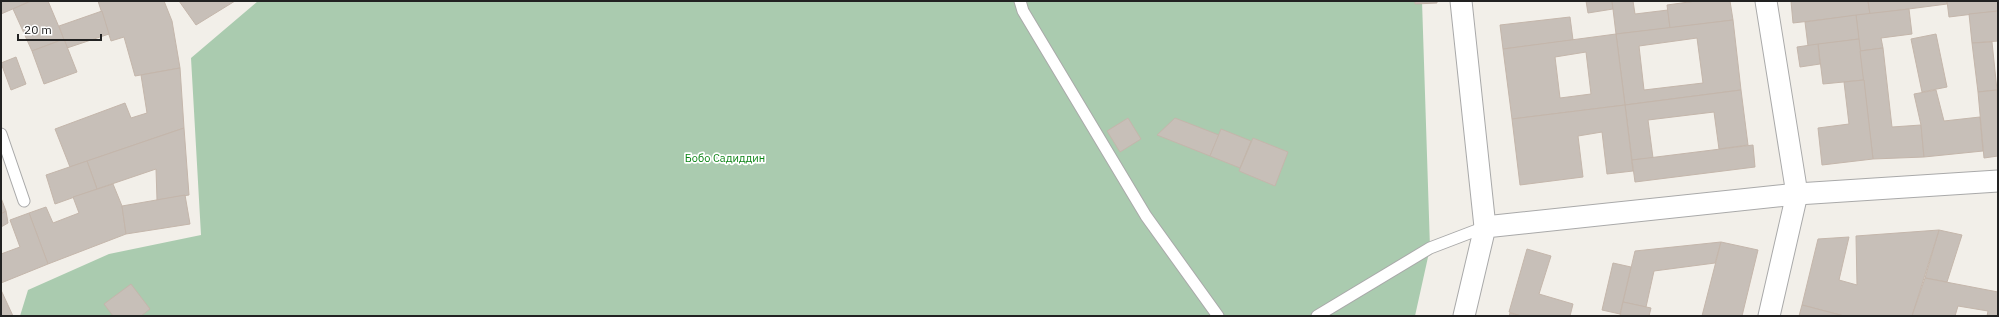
<svg xmlns="http://www.w3.org/2000/svg" width="1999" height="317" viewBox="0 0 1999 317" font-family="'IBM Plex Sans',sans-serif">
  <style>
    .cemetery { fill: #aacbaf }
    .building { fill: #c7bfb8; stroke: #c4b6ab; fill-rule: evenodd }
    .lines { fill: none; stroke-linecap: round; stroke-linejoin: round }
    .lane-casing { stroke: #a9a9a9; stroke-width: 13 }
    .street-casing { stroke: #a9a9a9; stroke-width: 23 }
    .lane { stroke: #fff; stroke-width: 11 }
    .street { stroke: #fff; stroke-width: 21 }
    .labels { text-anchor: middle; stroke-width: 3.5; stroke-linejoin: round; paint-order: stroke }
    .park-label { font-size: 11px; fill: #0c8416; stroke: #fff }
  </style>
  <rect width="100%" height="100%" fill="#f2efe9"/>
  <path class="cemetery" d="M 258,1 L 1422,1 L 1430,248 L 1415,316 L 20,316 L 28,290 L 109,254 L 201,235 L 191,58 Z"/>
  <g class="building">
    <path d="M 1,1 L 31,1 L 1,14 Z"/>
    <path d="M 31,1 L 48,1 L 64,39 L 32,51 L 13,9 Z"/>
    <path d="M 98,1 L 164,1 L 172,21 L 180,68 L 135,76 L 124,37 L 111,41 Z"/>
    <path d="M 179,1 L 235,1 L 196,25 Z"/>
    <path d="M 1415,1 L 1437,1 L 1437,3 L 1415,4 Z"/>
    <path d="M 1586,1 L 1612,1 L 1613,9 L 1588,13 Z"/>
    <path d="M 1612,1 L 1633,1 L 1635,14 L 1668,10 L 1670,28 L 1616,34 Z"/>
    <path d="M 1696,1 L 1730,1 L 1733,20 L 1670,28 L 1667,5 Z"/>
    <path d="M 1791,1 L 1868,1 L 1870,14 L 1793,23 Z"/>
    <path d="M 1868,1 L 1947,1 L 1947,4 L 1870,14 Z"/>
    <path d="M 1947,1 L 1998,1 L 1998,11 L 1949,17 Z"/>
    <path d="M 1909,9 L 1912,34 L 1881,38 L 1883,48 L 1860,51 L 1856,15 Z"/>
    <path d="M 102,11 L 109,34 L 67,48 L 59,26 Z"/>
    <path d="M 1998,11 L 1998,41 L 1972,43 L 1969,14 Z"/>
    <path d="M 1856,15 L 1859,39 L 1808,46 L 1805,22 Z"/>
    <path d="M 1570,17 L 1573,40 L 1503,49 L 1500,25 Z"/>
    <path d="M 1733,20 L 1741,90 L 1625,105 L 1616,34 ZM 1697,38 L 1703,83 L 1644,90 L 1639,46 Z"/>
    <path d="M 1616,34 L 1625,105 L 1512,119 L 1503,49 ZM 1586,52 L 1591,94 L 1560,98 L 1555,57 Z"/>
    <path d="M 1936,34 L 1947,87 L 1922,92 L 1911,39 Z"/>
    <path d="M 64,39 L 77,72 L 44,84 L 32,51 Z"/>
    <path d="M 1859,39 L 1864,80 L 1823,84 L 1818,44 Z"/>
    <path d="M 1992,42 L 1997,90 L 1978,92 L 1972,43 Z"/>
    <path d="M 1818,44 L 1820,64 L 1800,67 L 1797,47 Z"/>
    <path d="M 1883,48 L 1892,127 L 1921,125 L 1924,157 L 1873,159 L 1860,51 Z"/>
    <path d="M 16,57 L 26,84 L 11,90 L 1,63 Z"/>
    <path d="M 180,68 L 184,128 L 70,167 L 55,129 L 125,103 L 131,118 L 147,113 L 141,75 Z"/>
    <path d="M 1864,80 L 1873,159 L 1822,165 L 1818,128 L 1849,124 L 1844,82 Z"/>
    <path d="M 1741,90 L 1748,145 L 1719,149 L 1714,112 L 1648,120 L 1653,158 L 1632,160 L 1625,105 Z"/>
    <path d="M 1936,90 L 1944,121 L 1980,117 L 1983,151 L 1924,157 L 1921,125 L 1914,94 Z"/>
    <path d="M 1997,90 L 1998,156 L 1984,158 L 1978,92 Z"/>
    <path d="M 1625,105 L 1633,171 L 1607,174 L 1602,132 L 1578,136 L 1583,177 L 1520,185 L 1512,119 Z"/>
    <path d="M 1128,118 L 1141,139 L 1120,152 L 1107,131 Z"/>
    <path d="M 1175,118 L 1219,135 L 1210,156 L 1157,135 Z"/>
    <path d="M 184,128 L 189,195 L 157,200 L 156,169 L 97,189 L 87,161 Z"/>
    <path d="M 1221,129 L 1251,141 L 1240,168 L 1210,156 Z"/>
    <path d="M 1253,138 L 1288,152 L 1275,186 L 1239,171 Z"/>
    <path d="M 1753,145 L 1755,167 L 1635,182 L 1632,160 Z"/>
    <path d="M 87,161 L 97,189 L 55,204 L 46,175 Z"/>
    <path d="M 113,184 L 122,206 L 126,234 L 48,264 L 29,213 L 46,207 L 53,223 L 79,213 L 73,197 Z"/>
    <path d="M 185,195 L 190,224 L 126,234 L 122,206 Z"/>
    <path d="M 1,198 L 6,211 L 1,214 Z"/>
    <path d="M 6,211 L 8,223 L 1,227 L 1,214 Z"/>
    <path d="M 29,213 L 48,264 L 1,283 L 1,254 L 20,247 L 10,220 Z"/>
    <path d="M 1939,230 L 1962,235 L 1947,282 L 1925,278 Z"/>
    <path d="M 1939,230 L 1912,316 L 1844,316 L 1802,305 L 1818,239 L 1849,237 L 1839,280 L 1857,285 L 1856,236 Z"/>
    <path d="M 1721,242 L 1715,263 L 1654,271 L 1646,307 L 1623,302 L 1635,251 Z"/>
    <path d="M 1721,242 L 1758,250 L 1742,316 L 1702,316 Z"/>
    <path d="M 1527,249 L 1551,256 L 1539,294 L 1573,304 L 1570,316 L 1521,316 L 1509,312 Z"/>
    <path d="M 1613,263 L 1631,267 L 1620,314 L 1602,310 Z"/>
    <path d="M 1925,278 L 1998,292 L 1998,316 L 1987,316 L 1988,311 L 1958,306 L 1955,316 L 1912,316 Z"/>
    <path d="M 131,284 L 150,309 L 141,316 L 113,316 L 104,304 Z"/>
    <path d="M 1,290 L 13,316 L 1,316 Z"/>
    <path d="M 1623,302 L 1651,308 L 1649,316 L 1620,316 Z"/>
    <path d="M 1802,305 L 1844,316 L 1799,316 Z"/>
    <path d="M 1510,313 L 1521,316 L 1509,316 Z"/>
  </g>
  <g class="lines">
    <g class="lane-casing">
      <g id="lane">
        <path d="M 1020,1 L 1023,11 L 1146,216 L 1218,316"/>
        <path d="M 1,134 L 24,201"/>
        <path d="M 1317,316 L 1430,248 L 1485,227"/>
      </g>
    </g>
    <g class="street-casing">
      <g id="street">
        <path d="M 1461,1 L 1485,227"/>
        <path d="M 1766,1 L 1797,194 L 1769,316"/>
        <path d="M 1464,316 L 1485,227 L 1797,194 L 1998,181"/>
      </g>
    </g>
    <use href="#lane" class="lane"/>
    <use href="#street" class="street"/>
  </g>
  <g class="labels">
    <g class="park-label">
      <text x="725" y="162">Бобо Садиддин</text>
    </g>
  </g>
  <rect width="1999" height="317" fill="none" stroke="#222222" stroke-width="4"/>
  <path d="M18 34v6h83v-6" fill="none" stroke="#222222" stroke-width="2"/>
  <text x="24" y="34" font-size="12" fill="#222222" stroke="#ffffff" stroke-width="3" paint-order="stroke">20 m</text>
</svg>
